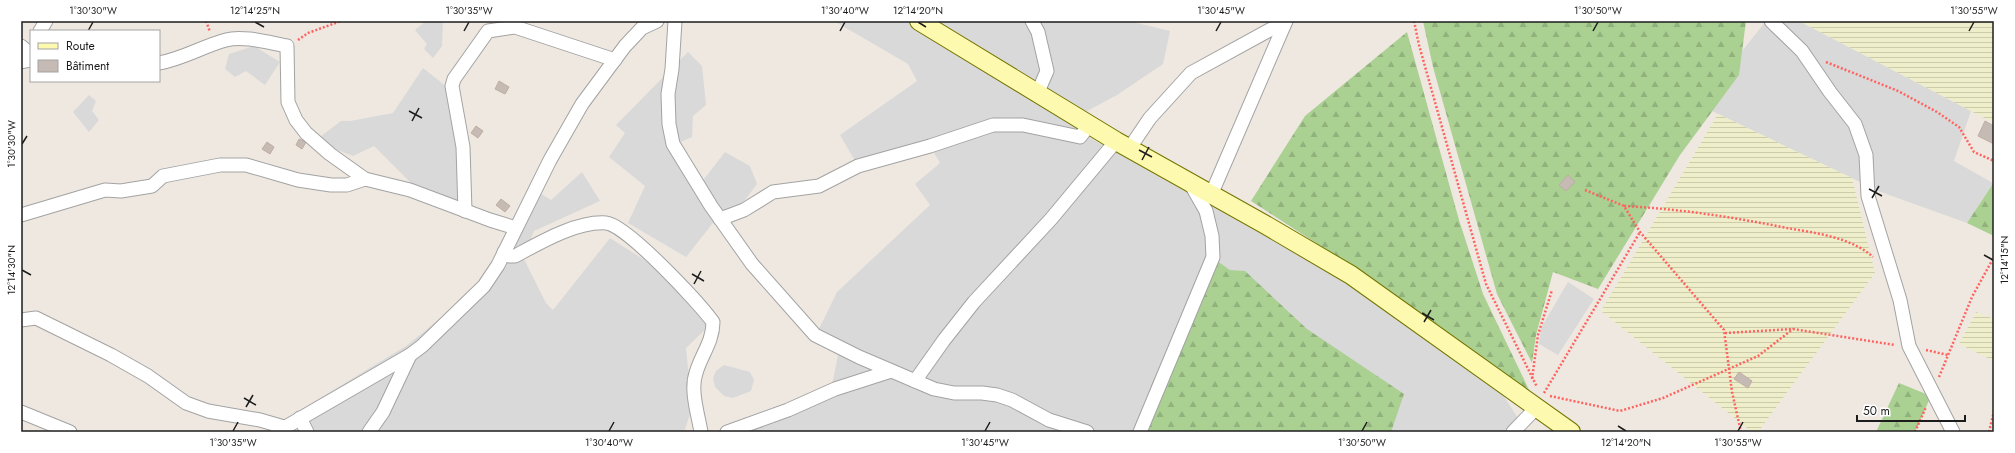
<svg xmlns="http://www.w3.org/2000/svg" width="2015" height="453" viewBox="0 0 2015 453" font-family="Jost,sans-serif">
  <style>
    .residential { fill: #dad9d9 }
    .farmland { fill: url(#farmland-rules) }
    .forest { fill: url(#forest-firs) }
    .building { fill: #c6bab4; stroke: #c0ada2 }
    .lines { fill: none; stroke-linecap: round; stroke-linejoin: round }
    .street-casing { stroke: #a3a3a3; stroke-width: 15 }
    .secondary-casing { stroke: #737500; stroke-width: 20 }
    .path { stroke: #ff6360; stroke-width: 2.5; stroke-dasharray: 2 2; stroke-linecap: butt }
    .street { stroke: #fff; stroke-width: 13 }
    .secondary { stroke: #fdfaaf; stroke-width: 18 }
    .ticks { fill: none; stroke: #1c1c1c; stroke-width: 1.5 }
    .neatline { fill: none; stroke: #1c1c1c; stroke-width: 1.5 }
    .ticks-label { font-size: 10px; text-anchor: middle; fill: #1c1c1c }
  </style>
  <defs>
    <pattern id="farmland-rules" width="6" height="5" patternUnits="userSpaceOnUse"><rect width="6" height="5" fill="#efeeca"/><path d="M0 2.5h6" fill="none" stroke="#ccccad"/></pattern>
    <pattern id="forest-firs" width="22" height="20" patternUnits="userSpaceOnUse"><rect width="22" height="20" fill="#aad092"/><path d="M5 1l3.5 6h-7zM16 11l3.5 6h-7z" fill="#92b27d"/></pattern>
  </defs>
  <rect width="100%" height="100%" fill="#eee8e0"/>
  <g class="residential">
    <path d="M 426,21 L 443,21 L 442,46 L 433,58 L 424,49 L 427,44 L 415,30 Z"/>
    <path d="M 834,21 L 1129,21 L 1170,31 L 1163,64 L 1117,95 L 1076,117 L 1083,134 L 1359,289 L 1503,395 L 1527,432 L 715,432 L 787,408 L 832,385 L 840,345 L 817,333 L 837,292 L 930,205 L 915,184 L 940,163 L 930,146 L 858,166 L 840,135 L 917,81 L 908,64 Z"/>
    <path d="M 1766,21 L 1799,21 L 1971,111 L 1954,161 L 1993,183 L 1967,223 L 1881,192 L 1712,111 L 1739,75 L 1742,51 Z"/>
    <path d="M 254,46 L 280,62 L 265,85 L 246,71 L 235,77 L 225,69 L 229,54 Z"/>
    <path d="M 688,52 L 702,66 L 706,105 L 693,116 L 692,137 L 676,144 L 701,183 L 725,152 L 750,166 L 757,184 L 742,204 L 720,214 L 686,257 L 628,223 L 645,186 L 609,157 L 625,133 L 616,125 Z"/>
    <path d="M 423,68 L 453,92 L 465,206 L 412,184 L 374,146 L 353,156 L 335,149 L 320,137 L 341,121 L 350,121 L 393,113 Z"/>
    <path d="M 89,95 L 96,101 L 92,111 L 99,120 L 89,132 L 73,112 Z"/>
    <path d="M 582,172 L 600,201 L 534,231 L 523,257 L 546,303 L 553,310 L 610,238 L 654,266 L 710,325 L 686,348 L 692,408 L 684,432 L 313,432 L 302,409 L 406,346 L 463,300 L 486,277 L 538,192 L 551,200 Z"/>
    <path d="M 1568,282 L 1594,299 L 1558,355 L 1539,344 L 1541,328 Z"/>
    <path d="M 724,365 L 750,372 L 754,380 L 751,391 L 733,398 L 724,396 L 715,387 L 713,378 L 716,371 Z"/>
  </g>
  <g class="farmland">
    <path d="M 1799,21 L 1994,21 L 1994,123 L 1824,34 Z"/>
    <path d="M 1718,114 L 1852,178 L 1875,273 L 1758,432 L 1752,432 L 1601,311 Z"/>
    <path d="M 1976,312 L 1994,319 L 1994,361 L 1959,344 Z"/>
  </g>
  <g class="forest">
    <path d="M 1423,21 L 1746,21 L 1739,75 L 1680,155 L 1598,289 L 1553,272 L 1536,335 L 1532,363 L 1497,294 L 1433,67 Z"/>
    <path d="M 1407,32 L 1459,220 L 1483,294 L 1531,394 L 1364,274 L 1251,201 L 1305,116 Z"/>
    <path d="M 1994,182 L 1994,236 L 1967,223 Z"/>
    <path d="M 1210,256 L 1230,270 L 1245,271 L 1307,329 L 1404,394 L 1391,432 L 1136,432 L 1152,383 L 1181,326 Z"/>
    <path d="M 1899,383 L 1931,396 L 1915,432 L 1876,432 Z"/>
  </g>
  <g class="building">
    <path d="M 499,81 L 509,87 L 505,94 L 495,89 Z"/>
    <path d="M 1985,121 L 1994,126 L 1994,144 L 1978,136 Z"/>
    <path d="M 476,126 L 483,131 L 478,138 L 471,133 Z"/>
    <path d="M 299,139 L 306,142 L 302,149 L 296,145 Z"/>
    <path d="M 267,142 L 274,147 L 270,154 L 262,149 Z"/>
    <path d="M 1568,175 L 1575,182 L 1566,191 L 1559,185 Z"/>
    <path d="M 501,199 L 510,206 L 505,212 L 496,205 Z"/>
    <path d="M 1739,372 L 1752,381 L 1748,388 L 1734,379 Z"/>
  </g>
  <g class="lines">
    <g class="street-casing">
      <g id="street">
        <path d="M 675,21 L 672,69 L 668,94 L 669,124 L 673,144 L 711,206 L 752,264 L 815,335 L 859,357 L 934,389 L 954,393 L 982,393 L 997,395 L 1012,400 L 1049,420 L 1087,432"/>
        <path d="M 1032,21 L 1038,32 L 1047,71 L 1037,94"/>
        <path d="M 1771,21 L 1802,51 L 1830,92 L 1855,124 L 1866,155 L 1868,196 L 1900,300 L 1909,346 L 1953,432"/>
        <path d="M 40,31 L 46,21"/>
        <path d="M 21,46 L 31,54"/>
        <path d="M 21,62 L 31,60"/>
        <path d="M 159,63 C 183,59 203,46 226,40 C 243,35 270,43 287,46 L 288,102 L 296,120 L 306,133 L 330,154 L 365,179 L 410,190 L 490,220 L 516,228"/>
        <path d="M 1129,149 L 1150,118 L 1191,73 L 1286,21"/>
        <path d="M 1211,195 L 1286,21"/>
        <path d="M 465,211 L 463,147 L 452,86 L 454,79 L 488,31 L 515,27 L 615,60"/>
        <path d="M 21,215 L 105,190 L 121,191 L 152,186 L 163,176 L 220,165 L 246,165 L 298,180 L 331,185 L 347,185 L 365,179"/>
        <path d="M 720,219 L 744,210 L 773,192 L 819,186 L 858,166 L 930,146 L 993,125 L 1023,125 L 1080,137 L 1090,124"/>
        <path d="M 504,252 L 509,256 L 515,256 C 541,242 577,221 606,223 C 627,225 699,303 713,322 C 713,342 701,355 696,373 C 690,390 698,414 701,432"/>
        <path d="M 21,320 L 36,318 L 111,355 L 148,376 L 186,403 L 208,411 L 260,420 L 284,427"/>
        <path d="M 915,381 L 944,340 L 974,302 L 1051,219 L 1116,141"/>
        <path d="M 21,412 L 70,432"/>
        <path d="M 300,418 L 307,432"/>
        <path d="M 277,432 L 410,355 L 422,346 L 484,286 L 498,265 L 550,160 L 582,104 L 625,46 L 642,28 L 657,21"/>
        <path d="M 369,432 L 383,412 L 410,355"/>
        <path d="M 727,432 L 788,410 L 835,389 L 891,371"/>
        <path d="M 1140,432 L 1213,257 L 1212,236 L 1206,211 L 1190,183"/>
        <path d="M 1513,432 L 1537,407"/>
      </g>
    </g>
    <g class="secondary-casing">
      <path id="secondary" d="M 919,21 L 1116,141 L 1264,224 L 1351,275 L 1571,432"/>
    </g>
    <g class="path">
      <path d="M 206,21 L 210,32"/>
      <path d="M 1414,21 L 1419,45 L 1486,284 L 1537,387"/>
      <path d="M 298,40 L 308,33 L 341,21"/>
      <path d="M 1826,62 L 1898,91 L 1937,112 L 1959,127 L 1974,152 L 1994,161"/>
      <path d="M 1585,190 L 1624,206 L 1640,232 L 1724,330 L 1732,392 L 1741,432"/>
      <path d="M 1624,206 C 1680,209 1733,217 1787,228 C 1815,233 1851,237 1873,257"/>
      <path d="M 1725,333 L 1793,329 L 1895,345"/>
      <path d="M 1926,350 L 1948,355"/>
      <path d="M 1939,377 L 1972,297 L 1994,257"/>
      <path d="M 1532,379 L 1538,335 L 1552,290"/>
      <path d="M 1544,393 L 1640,232"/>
      <path d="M 1550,396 L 1620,411 L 1663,398 L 1758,356 L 1793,329"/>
      <path d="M 1915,432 L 1926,407"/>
      <path d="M 1989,432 L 1994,411"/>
    </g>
    <use href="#street" class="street"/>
    <use href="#secondary" class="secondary"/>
  </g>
  <path class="ticks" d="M 255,22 L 264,27M 918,22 L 926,27M 88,31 L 93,22M 464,31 L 469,22M 840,31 L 845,22M 1216,31 L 1221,22M 1593,31 L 1598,22M 1969,31 L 1974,22M 409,111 L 422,118M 412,121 L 419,108M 22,144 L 27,136M 1139,150 L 1152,157M 1142,160 L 1149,147M 1869,189 L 1882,196M 1872,198 L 1879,186M 1984,255 L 1993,260M 22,270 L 31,275M 692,274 L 704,281M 694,284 L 701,271M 1422,313 L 1434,320M 1424,322 L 1431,310M 244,398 L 256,405M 246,407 L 253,395M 1618,426 L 1626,431M 233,431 L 238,422M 609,431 L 614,422M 985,431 L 990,422M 1362,431 L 1367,422M 1738,431 L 1743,422"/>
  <rect width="2015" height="453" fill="none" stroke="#ffffff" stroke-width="44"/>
  <rect x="30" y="30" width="130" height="52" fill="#ffffff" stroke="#a4a4a4"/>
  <rect x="38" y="43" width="20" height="6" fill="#fdfaaf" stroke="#a4a4a4"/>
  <text x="66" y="50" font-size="12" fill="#1c1c1c">Route</text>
  <rect x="38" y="60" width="20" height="12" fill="#c6bab4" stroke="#a4a4a4"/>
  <text x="66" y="70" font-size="12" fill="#1c1c1c">Bâtiment</text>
  <path d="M1857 415v6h108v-6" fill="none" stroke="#1c1c1c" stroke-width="2"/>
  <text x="1863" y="415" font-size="12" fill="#1c1c1c" stroke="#ffffff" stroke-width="3" paint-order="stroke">50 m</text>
  <rect x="22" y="22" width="1971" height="409" class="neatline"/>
  <g class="ticks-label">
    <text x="93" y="14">1°30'30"W</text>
    <text x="255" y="14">12°14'25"N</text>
    <text x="469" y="14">1°30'35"W</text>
    <text x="845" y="14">1°30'40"W</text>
    <text x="918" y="14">12°14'20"N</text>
    <text x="1221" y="14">1°30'45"W</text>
    <text x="1598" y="14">1°30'50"W</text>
    <text x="1974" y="14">1°30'55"W</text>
    <text transform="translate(11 144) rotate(-90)" y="4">1°30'30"W</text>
    <text transform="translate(2004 260) rotate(-90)" y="4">12°14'15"N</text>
    <text transform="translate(11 270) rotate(-90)" y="4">12°14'30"N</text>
    <text x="233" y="446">1°30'35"W</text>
    <text x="609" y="446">1°30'40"W</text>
    <text x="985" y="446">1°30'45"W</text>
    <text x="1362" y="446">1°30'50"W</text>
    <text x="1626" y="446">12°14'20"N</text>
    <text x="1738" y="446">1°30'55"W</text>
  </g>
</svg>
